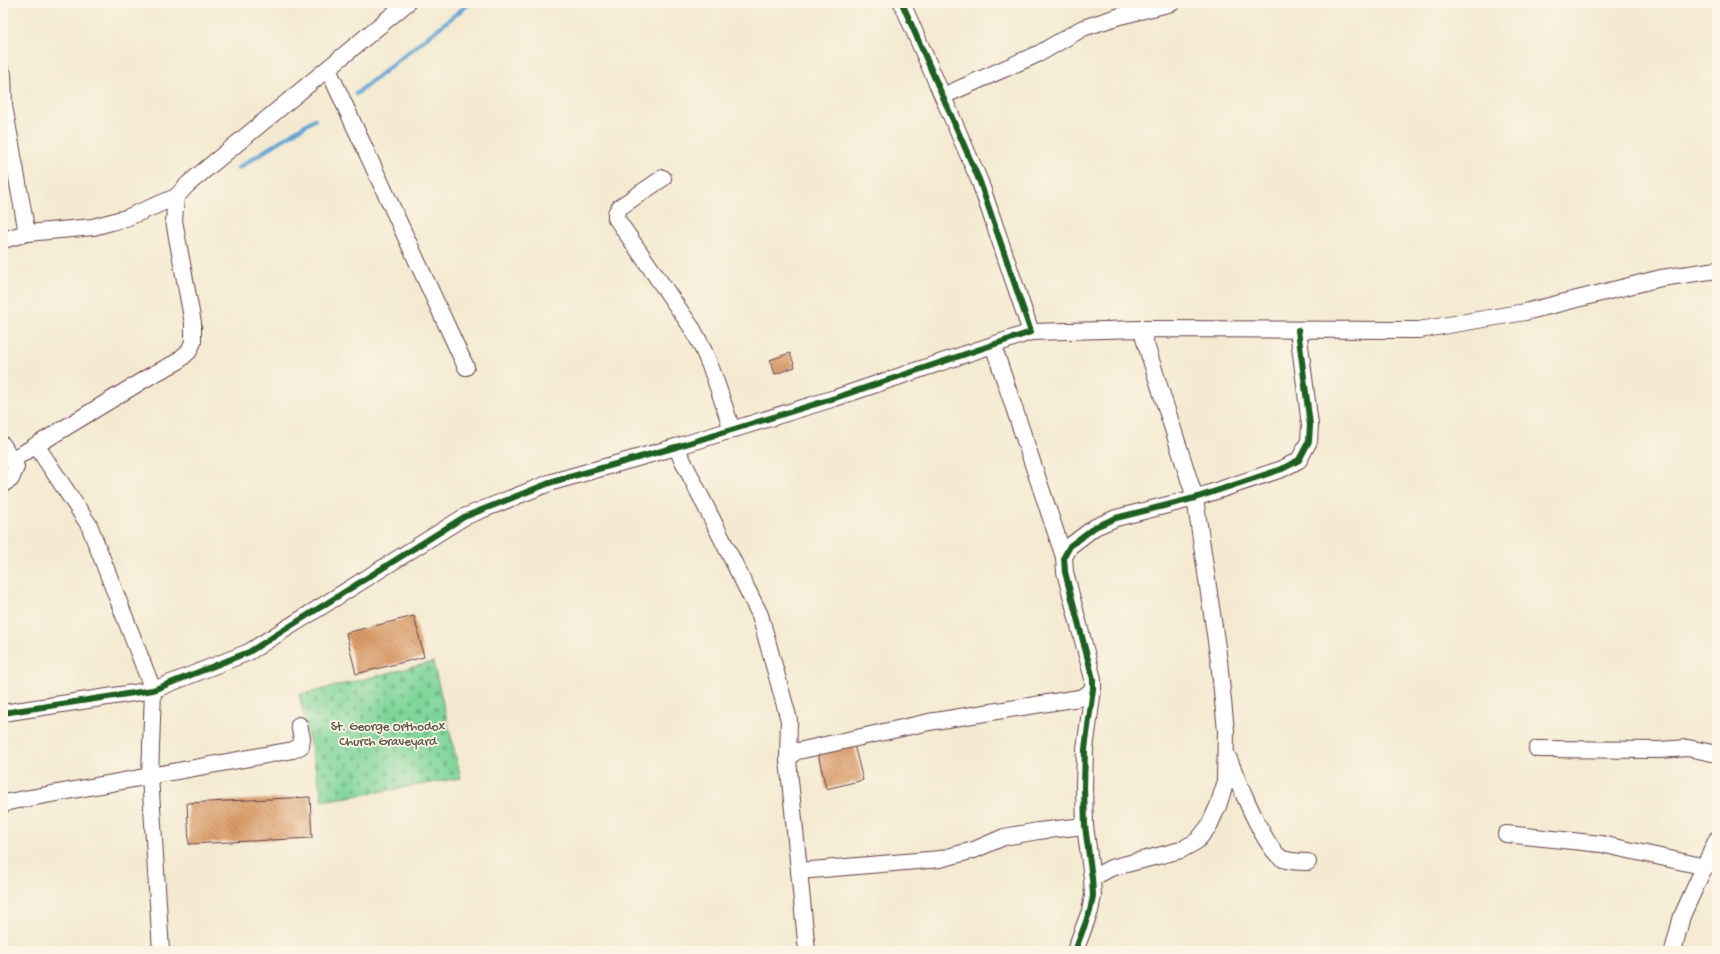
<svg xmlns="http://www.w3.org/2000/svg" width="1720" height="954" viewBox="0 0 1720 954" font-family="'Gochi Hand',sans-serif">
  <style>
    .cemetery { fill: url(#cemetery-stones); stroke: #647a62 }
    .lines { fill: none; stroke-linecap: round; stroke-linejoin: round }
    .stream { stroke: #5da4d3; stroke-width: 4.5 }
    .building { fill: url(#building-back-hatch) }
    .minor-casing { stroke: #643d44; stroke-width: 18 }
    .minor { stroke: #fff; stroke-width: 16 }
    .cycleway-casing { stroke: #fcf5e5; stroke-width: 8 }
    .cycleway { stroke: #1b5e20; stroke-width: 6 }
    .labels { text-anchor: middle; stroke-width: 3.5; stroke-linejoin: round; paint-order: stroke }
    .park-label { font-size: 13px; fill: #5a564c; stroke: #fcf5e5 }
  </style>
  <defs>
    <pattern id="cemetery-stones" width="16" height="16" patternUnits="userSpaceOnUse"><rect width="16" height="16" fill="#7ed59a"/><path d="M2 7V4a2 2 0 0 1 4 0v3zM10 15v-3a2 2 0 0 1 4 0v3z" fill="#6eb685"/></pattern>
    <pattern id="building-back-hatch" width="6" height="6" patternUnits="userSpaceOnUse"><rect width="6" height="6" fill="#d99762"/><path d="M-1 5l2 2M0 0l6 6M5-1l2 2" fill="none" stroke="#b27b51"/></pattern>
  </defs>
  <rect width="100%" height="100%" fill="#fcf5e5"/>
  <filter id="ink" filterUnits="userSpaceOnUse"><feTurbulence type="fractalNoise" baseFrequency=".025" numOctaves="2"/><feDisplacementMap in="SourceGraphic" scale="8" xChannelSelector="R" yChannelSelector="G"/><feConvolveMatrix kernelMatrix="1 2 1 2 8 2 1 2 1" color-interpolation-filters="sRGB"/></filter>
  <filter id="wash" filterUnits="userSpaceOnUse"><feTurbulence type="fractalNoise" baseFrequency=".012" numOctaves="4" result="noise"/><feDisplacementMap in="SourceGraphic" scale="16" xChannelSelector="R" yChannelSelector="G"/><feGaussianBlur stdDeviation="0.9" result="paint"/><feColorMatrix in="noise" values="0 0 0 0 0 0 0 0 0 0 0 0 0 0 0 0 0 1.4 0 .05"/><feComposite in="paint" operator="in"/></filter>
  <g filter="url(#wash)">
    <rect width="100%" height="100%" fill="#f4ead1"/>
    <path class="cemetery" d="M 433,662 L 461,778 L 323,801 L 299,695 Z"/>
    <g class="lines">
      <g class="stream">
        <path d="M 356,94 L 470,3"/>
        <path d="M 238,168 L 315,119"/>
      </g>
    </g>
    <g id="blocks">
      <g class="building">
        <path d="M 790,353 L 795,367 L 775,374 L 770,360 Z"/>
        <path d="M 414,616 L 424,657 L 356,674 L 346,633 Z"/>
        <path d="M 854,745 L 863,780 L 826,789 L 818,754 Z"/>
        <path d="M 310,797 L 312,838 L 189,844 L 187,803 Z"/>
      </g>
    </g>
  </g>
  <g filter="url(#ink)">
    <use href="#blocks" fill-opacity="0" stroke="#643d44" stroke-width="1"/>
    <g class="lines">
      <g class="minor-casing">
        <g id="minor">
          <path d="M 328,69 L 466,367"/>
          <path d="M 3,74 L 4,106 L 27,233 L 3,240"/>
          <path d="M 943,96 L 1040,53 L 1083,28 L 1120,16 L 1172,3"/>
          <path d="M 663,178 L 620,207 L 616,213 L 616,218 L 692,328 C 711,361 720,394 732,430"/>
          <path d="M 27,233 L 93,227 L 126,218 L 176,197"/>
          <path d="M 1031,332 L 1141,329 L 1419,330 L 1525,312 L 1661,278 L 1717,270"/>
          <path d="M 993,345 L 1064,557"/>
          <path d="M 3,445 L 16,467 L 11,479 L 3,484"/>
          <path d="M 676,447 L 760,615 L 789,720 L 788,760"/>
          <path d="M 12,460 L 150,376 L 177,362 L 189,351 L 193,342 L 193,323 L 174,221 L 176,197 L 188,184 L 407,3"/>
          <path d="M 3,713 L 153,690 L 249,652 L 464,517 L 552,482 L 676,447 L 835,398 L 1031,332 L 980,182 L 902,3"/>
          <path d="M 1537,749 L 1659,750 L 1688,748 L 1717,754"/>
          <path d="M 1228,757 C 1237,778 1265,851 1283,859 C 1291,862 1300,862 1308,862"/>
          <path d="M 3,805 L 8,802 L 150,776 L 153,690 L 89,525 L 36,445"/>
          <path d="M 1506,834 L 1601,844 L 1706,867"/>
          <path d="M 799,871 L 940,859 L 974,850 L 1004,837 L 1038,831 L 1085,826"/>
          <path d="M 1092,878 L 1111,868 L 1181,850 L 1197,841 L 1209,826 L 1218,806 L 1225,784 L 1226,731 L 1219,661 L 1195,498 L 1141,329"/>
          <path d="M 161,951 L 150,776 L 293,750 L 301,746 L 302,738 L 299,725"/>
          <path d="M 807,951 L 788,760 L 793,753 L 798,751 L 929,722 L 1079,698 L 1086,695 L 1093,689"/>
          <path d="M 1075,951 L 1090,911 L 1093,896 L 1092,878 L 1085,826 L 1084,787 L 1085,749 L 1093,689 L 1093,679 L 1065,572 L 1064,557 L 1070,546 L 1095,527 L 1116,518 L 1195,498 L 1282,469 L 1299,460 L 1309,441 L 1310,425 L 1298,330"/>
          <path d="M 1673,951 L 1682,916 L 1717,839"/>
        </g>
      </g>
      <use href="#minor" class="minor"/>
      <g class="cycleway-casing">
        <g id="cycleway">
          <path d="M 3,713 L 153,690 L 249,652 L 464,517 L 552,482 L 676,447 L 835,398 L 1031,332 L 980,182 L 902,3"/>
          <path d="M 1075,951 L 1090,911 L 1093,896 L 1092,878 L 1085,826 L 1084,787 L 1085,749 L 1093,689 L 1093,679 L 1065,572 L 1064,557 L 1070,546 L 1095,527 L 1116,518 L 1195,498 L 1282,469 L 1299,460 L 1309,441 L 1310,425 L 1298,330"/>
        </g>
      </g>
      <use href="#cycleway" class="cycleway"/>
    </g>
  </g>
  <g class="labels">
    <g class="park-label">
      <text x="388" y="730">St. George Orthodox<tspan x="388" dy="15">Church Graveyard</tspan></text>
    </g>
  </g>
  <rect width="1720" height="954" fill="none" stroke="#fcf5e5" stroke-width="16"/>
</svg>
